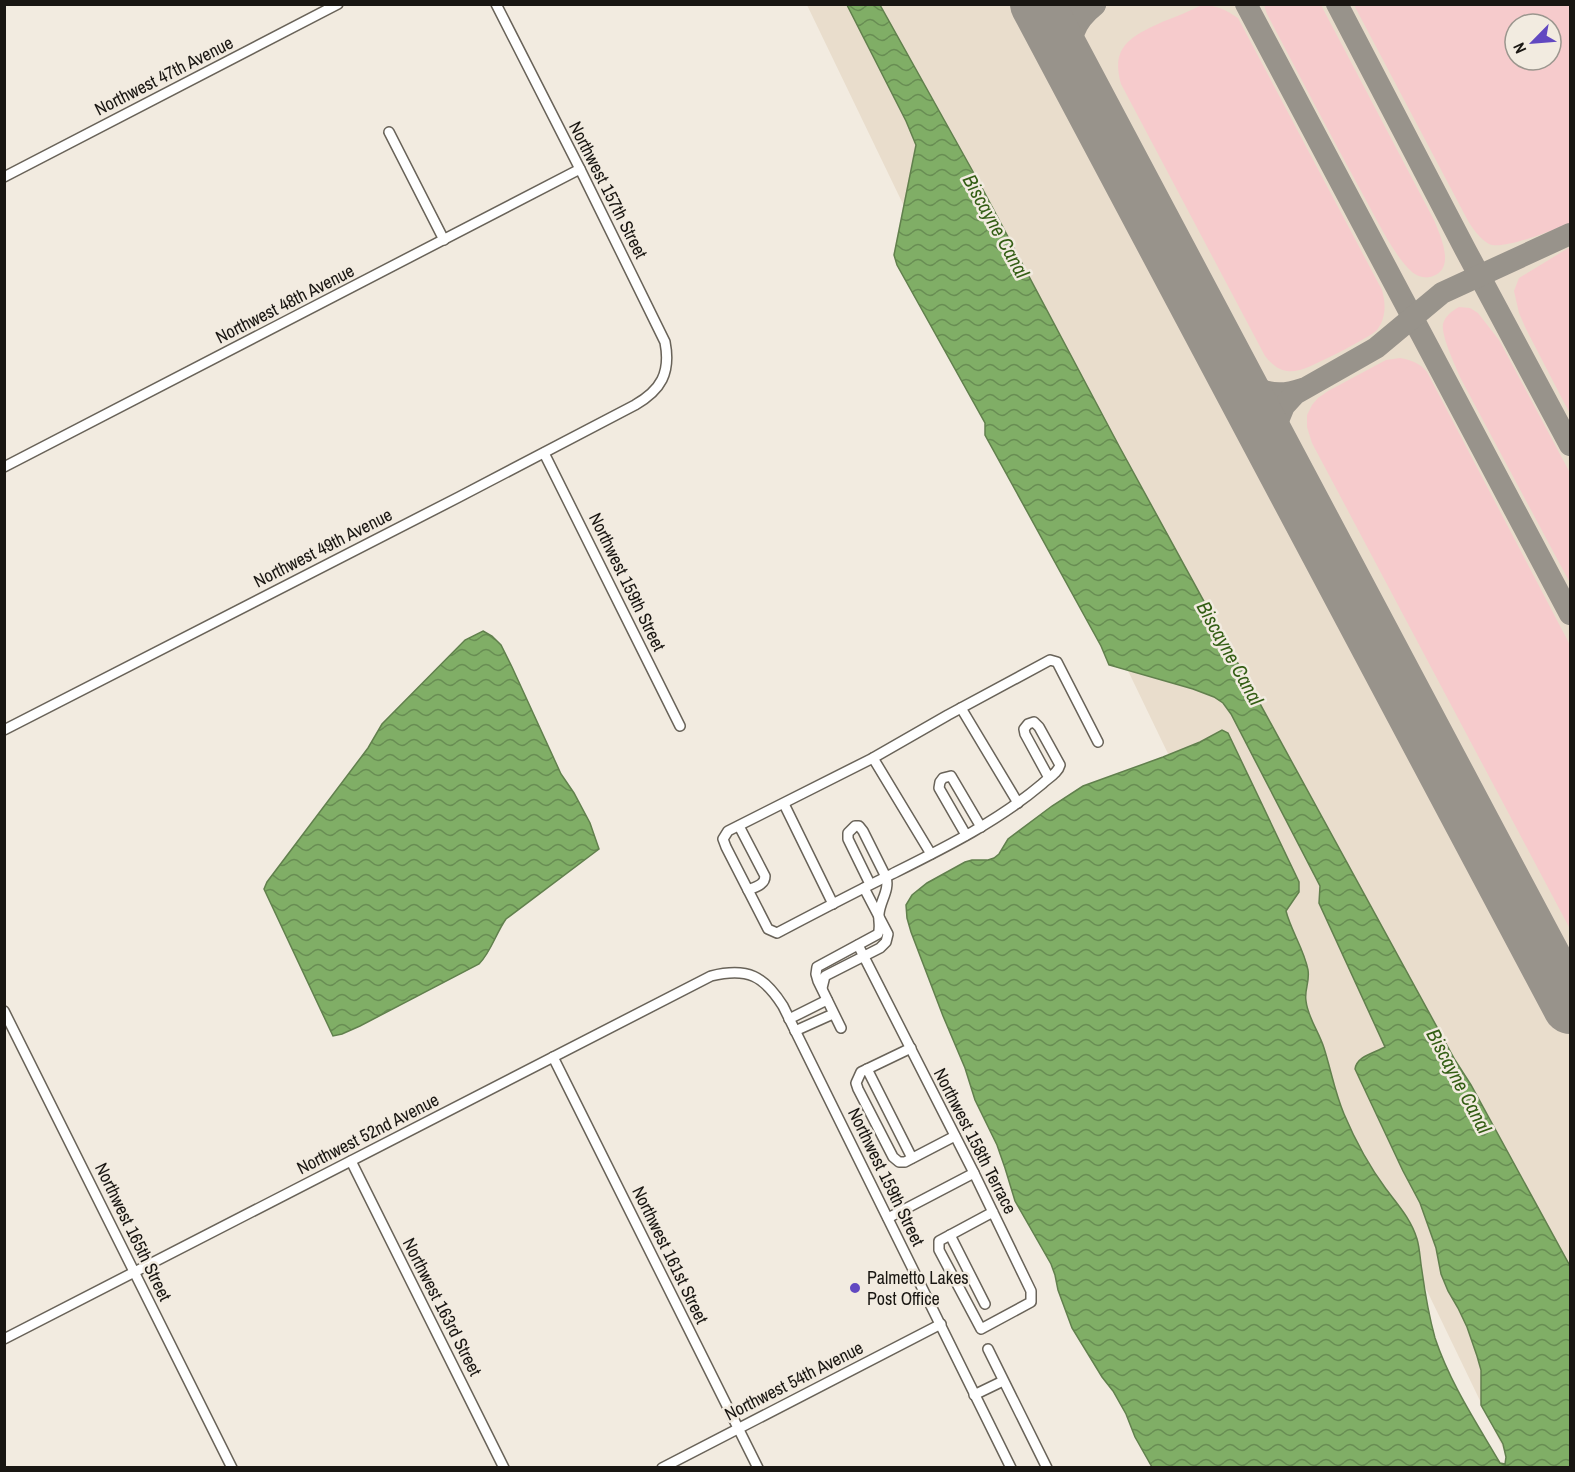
<svg xmlns="http://www.w3.org/2000/svg" width="1575" height="1472" viewBox="0 0 1575 1472" font-family="'Archivo Narrow',sans-serif">
  <style>
    .built { fill: #e9ddcc; fill-rule: evenodd }
    .grass { fill: #f6cbcc; fill-rule: evenodd }
    .water { fill: url(#water-waves); stroke: #61804d; stroke-width: 1.5 }
    .lines { fill: none; stroke-linecap: round; stroke-linejoin: round }
    .taxiway { stroke: #98938b; stroke-width: 22 }
    .runway { stroke: #98938b; stroke-width: 54 }
    .minor-casing { stroke: #696359; stroke-width: 12 }
    .minor { stroke: #fff; stroke-width: 9 }
    .poi-dot { fill: #6148c1; stroke: #f2ebe0; stroke-width: 2 }
    .labels { text-anchor: middle; stroke-width: 5; stroke-linejoin: round; paint-order: stroke }
    .street-label { font-size: 18px; fill: #191612; stroke: #f2ebe0 }
    .poi-label { font-size: 18px; fill: #191612; stroke: #f2ebe0; text-anchor: start }
    .water-label { font-size: 20px; font-style: italic; fill: #335e14; stroke: #f2ebe0 }
  </style>
  <defs>
    <pattern id="water-waves" width="16" height="10" patternUnits="userSpaceOnUse" patternTransform="scale(1.5)"><rect width="16" height="10" fill="#80ae66"/><path d="M0 5q4-4 8 0t8 0" fill="none" stroke="#688d53"/></pattern>
  </defs>
  <rect width="100%" height="100%" fill="#f2ebe0"/>
  <path class="built" d="M 807,5 L 1570,5 L 1570,1467 L 1512,1467 ZM 1515,24 L 1551,24 L 1551,60 L 1515,60 Z"/>
  <g class="grass">
    <path d="M 1202,5 C 1216,5 1226,10 1238,18 L 1382,290 C 1386,304 1386,318 1377,330 C 1371,337 1317,364 1306,368 C 1300,370 1294,372 1287,371 C 1277,370 1271,363 1265,356 L 1121,84 C 1110,46 1132,36 1162,22 C 1176,17 1189,11 1202,5 Z"/>
    <path d="M 1264,5 L 1321,5 L 1434,220 C 1440,235 1456,268 1433,276 C 1426,279 1418,277 1412,272 C 1393,255 1374,214 1361,191 C 1329,132 1298,73 1267,14 Z"/>
    <path d="M 1354,5 L 1570,5 L 1570,223 C 1556,229 1502,251 1489,244 C 1480,239 1472,228 1467,219 ZM 1515,24 L 1551,24 L 1551,60 L 1515,60 Z"/>
    <path d="M 1570,247 L 1570,414 L 1526,329 L 1519,313 L 1514,291 L 1519,278 Z"/>
    <path d="M 1459,307 L 1470,308 L 1478,313 L 1499,340 L 1570,473 L 1570,583 L 1461,379 C 1456,367 1441,336 1443,324 C 1445,316 1452,311 1459,307 Z"/>
    <path d="M 1400,358 C 1411,360 1420,363 1427,372 L 1570,645 L 1570,929 L 1312,443 L 1307,427 L 1307,415 L 1312,405 L 1318,398 L 1328,391 L 1386,360 Z"/>
  </g>
  <g class="water">
    <path d="M 847,5 L 880,5 L 981,186 L 1119,446 L 1455,1060 L 1471,1085 L 1570,1266 L 1570,1467 L 1152,1467 L 1135,1437 L 1126,1414 L 1113,1391 L 1102,1377 L 1072,1328 L 1058,1290 L 1055,1275 L 1051,1264 L 1015,1201 L 1005,1168 L 997,1145 L 975,1100 L 965,1068 L 943,1016 L 911,932 L 907,918 L 906,905 L 912,895 L 927,883 L 965,862 L 972,860 L 988,860 L 994,858 L 999,854 L 1008,839 L 1052,806 L 1083,786 L 1163,757 L 1200,742 L 1222,730 L 1228,733 L 1299,882 L 1299,892 L 1286,911 C 1291,931 1304,949 1308,970 C 1310,982 1304,990 1306,1001 C 1308,1018 1319,1032 1324,1048 C 1331,1070 1335,1093 1344,1114 C 1355,1140 1369,1166 1386,1189 C 1398,1205 1411,1219 1417,1239 C 1420,1249 1420,1260 1422,1271 C 1425,1293 1429,1316 1435,1338 C 1450,1383 1476,1422 1500,1463 L 1505,1464 L 1506,1457 L 1503,1444 L 1481,1405 L 1481,1370 L 1477,1356 L 1467,1327 L 1458,1308 L 1448,1291 L 1441,1274 L 1436,1248 L 1420,1203 L 1403,1171 L 1355,1069 C 1357,1056 1374,1053 1385,1047 L 1319,903 L 1320,886 L 1231,714 L 1223,703 L 1214,697 L 1193,689 L 1109,665 L 1101,646 L 985,435 L 985,423 L 897,265 L 894,255 L 916,145 L 906,121 Z"/>
    <path d="M 483,631 L 492,636 L 501,645 L 512,667 L 561,774 L 574,793 L 590,823 L 599,849 L 506,919 C 496,933 491,952 479,964 L 360,1026 L 342,1034 L 333,1036 L 264,889 L 267,882 L 368,748 L 382,724 L 465,640 Z"/>
  </g>
  <g class="lines">
    <g class="taxiway">
      <path d="M 1053,4 C 1068,10 1080,9 1095,4"/>
      <path d="M 1246,4 L 1570,614"/>
      <path d="M 1337,4 L 1465,249 L 1570,445"/>
      <path d="M 1071,68 C 1069,40 1072,23 1095,5"/>
      <path d="M 1234,374 C 1257,391 1274,399 1302,389"/>
      <path d="M 1275,452 L 1275,433 L 1277,423 L 1284,406 L 1295,394 L 1376,348 L 1442,293 L 1570,234"/>
    </g>
    <path class="runway" d="M 1037,4 L 1570,1007"/>
    <g class="minor-casing">
      <g id="minor">
        <path d="M 389,132 L 444,240"/>
        <path d="M 4,177 L 338,4"/>
        <path d="M 544,453 L 680,726"/>
        <path d="M 4,467 L 580,169"/>
        <path d="M 961,708 L 1018,803"/>
        <path d="M 4,730 L 459,497 L 635,405 C 661,390 671,373 665,342 L 580,169 L 496,4"/>
        <path d="M 873,758 L 931,854"/>
        <path d="M 1049,778 L 1025,734 L 1024,729 L 1028,724 L 1034,722 L 1039,727 L 1060,765 C 1058,773 1048,778 1042,784 C 997,822 944,848 892,874 C 853,893 815,913 777,933 L 768,929 L 726,847 L 723,839 L 728,831 L 873,758 L 948,715 L 1050,660 L 1057,662 L 1098,742"/>
        <path d="M 784,804 L 833,904"/>
        <path d="M 739,826 L 765,876 C 765,885 755,887 748,890"/>
        <path d="M 966,835 L 939,788 L 940,782 L 943,778 L 951,776 L 981,827"/>
        <path d="M 858,945 L 973,1171 L 1031,1291 L 1031,1302 L 981,1329 L 939,1250 L 939,1241 L 993,1212"/>
        <path d="M 822,988 L 825,976 L 880,948 L 886,942 L 888,934 L 864,888"/>
        <path d="M 4,1011 L 232,1468"/>
        <path d="M 789,1019 L 827,1000"/>
        <path d="M 841,1028 L 818,981 L 816,974 L 817,967 L 878,934 C 881,927 878,921 879,914 C 880,901 890,890 886,877 L 863,831 L 859,826 L 855,826 L 848,833 L 848,839 L 870,884"/>
        <path d="M 795,1031 L 833,1014"/>
        <path d="M 911,1048 L 861,1072 L 856,1083 L 858,1089 L 893,1157 L 899,1162 L 905,1162 L 955,1136"/>
        <path d="M 553,1057 L 758,1468"/>
        <path d="M 867,1069 L 912,1158"/>
        <path d="M 351,1161 L 504,1468"/>
        <path d="M 888,1218 L 974,1173"/>
        <path d="M 950,1235 L 985,1304"/>
        <path d="M 4,1339 L 711,976 C 748,967 764,976 783,1006 L 1011,1468"/>
        <path d="M 988,1349 L 1047,1468"/>
        <path d="M 974,1395 L 1003,1381"/>
        <path d="M 662,1468 L 941,1324"/>
      </g>
    </g>
    <use href="#minor" class="minor"/>
  </g>
  <circle class="poi-dot" cx="855" cy="1288" r="6"/>
  <g class="labels">
    <g class="street-label">
      <text transform="translate(164 76) rotate(-27)" y="6">Northwest 47th Avenue</text>
      <text transform="translate(608 190) rotate(63)" y="6">Northwest 157th Street</text>
      <text transform="translate(285 304) rotate(-27)" y="6">Northwest 48th Avenue</text>
      <text transform="translate(323 548) rotate(-27)" y="6">Northwest 49th Avenue</text>
      <text transform="translate(627 582) rotate(64)" y="6">Northwest 159th Street</text>
      <text transform="translate(368 1134) rotate(-27)" y="6">Northwest 52nd Avenue</text>
      <text transform="translate(975 1141) rotate(63)" y="6">Northwest 158th Terrace</text>
      <text transform="translate(886 1177) rotate(64)" y="6">Northwest 159th Street</text>
      <text transform="translate(133 1232) rotate(64)" y="6">Northwest 165th Street</text>
      <text transform="translate(670 1255) rotate(64)" y="6">Northwest 161st Street</text>
      <text transform="translate(442 1307) rotate(63)" y="6">Northwest 163rd Street</text>
      <text transform="translate(794 1381) rotate(-27)" y="6">Northwest 54th Avenue</text>
    </g>
    <g class="poi-label">
      <text x="867" y="1284">Palmetto Lakes<tspan x="867" dy="21">Post Office</tspan></text>
    </g>
    <g class="water-label">
      <text transform="translate(996 226) rotate(61)" y="7">Biscayne Canal</text>
      <text transform="translate(1230 653) rotate(61)" y="7">Biscayne Canal</text>
      <text transform="translate(1459 1081) rotate(62)" y="7">Biscayne Canal</text>
    </g>
  </g>
  <rect width="1575" height="1472" fill="none" stroke="#191612" stroke-width="12"/>
  <g transform="translate(1533 42) rotate(245)"><circle r="28" fill="#f2ebe0" stroke="#9b968e" stroke-width="1.5"/>
  <path d="M0-4.5L10 22L0 15L-10 22Z" fill="#6148c1"/>
  <text y="-9" font-size="16" font-weight="bold" text-anchor="middle" fill="#191612">N</text>
  </g>
</svg>
